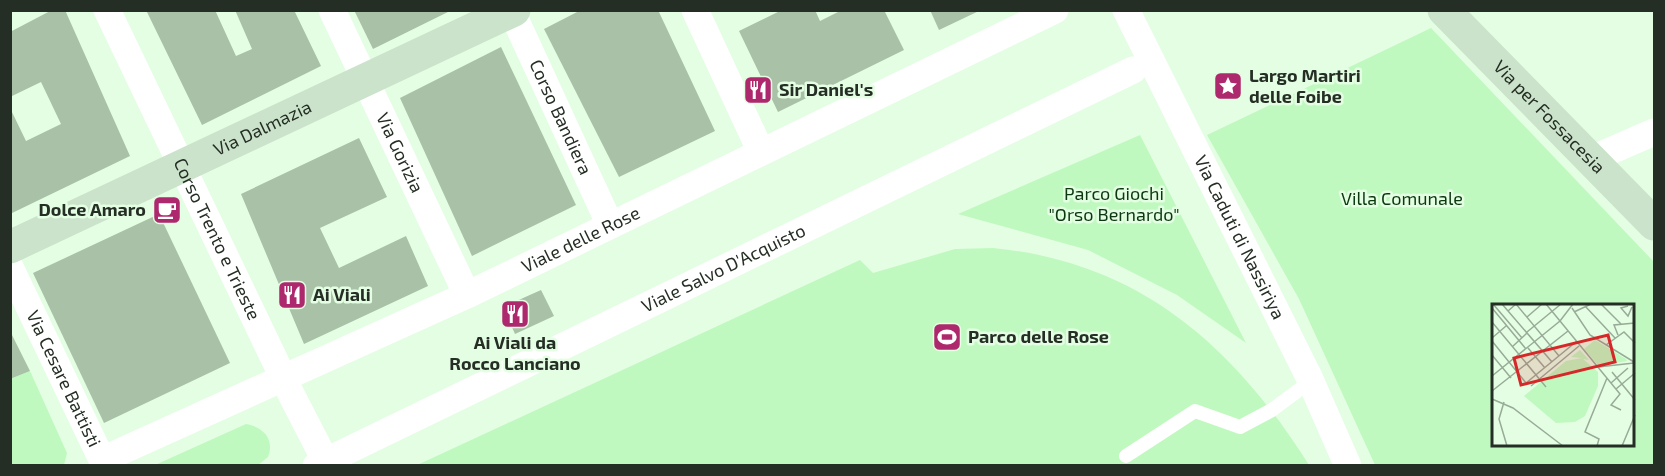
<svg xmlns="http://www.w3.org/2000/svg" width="1665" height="476" viewBox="0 0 1665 476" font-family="'Exo 2',sans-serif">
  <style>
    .green { fill: #c0f9bf; fill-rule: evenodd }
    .building { fill: #a8c1a7 }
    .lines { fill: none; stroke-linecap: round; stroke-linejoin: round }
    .lane { stroke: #fff; stroke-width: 14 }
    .street { stroke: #fff; stroke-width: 27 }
    .secondary { stroke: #cae3ca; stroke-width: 33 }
    .labels { text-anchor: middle; stroke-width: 5; stroke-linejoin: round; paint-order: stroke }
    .poi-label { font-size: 18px; font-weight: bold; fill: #252e24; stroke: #e4fee3; text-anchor: start }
    .street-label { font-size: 18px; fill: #252e24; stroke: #e4fee3 }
    .park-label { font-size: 18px; fill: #0b380f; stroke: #e4fee3 }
    .inset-road { fill: none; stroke: #98ab97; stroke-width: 1.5 }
    .view { fill: #d62828; fill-opacity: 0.15; stroke: #d62828; stroke-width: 3 }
    .inset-edge { fill: none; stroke: #252e24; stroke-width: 3 }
  </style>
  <rect width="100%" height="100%" fill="#e4fee3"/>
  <g class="green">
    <path d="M 1431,28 L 1654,262 L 1654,465 L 1375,465 L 1299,299 L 1207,135 ZM 1494,305 L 1634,305 L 1634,444 L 1494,444 Z"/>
    <path d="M 1140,135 L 1246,343 L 1177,295 L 1088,250 L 958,214 Z"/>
    <path d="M 993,248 C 1139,262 1233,345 1309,465 L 415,466 L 860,260 L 873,273 L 955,249 Z"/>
    <path d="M 30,371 L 67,453 L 64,465 L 11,465 L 10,379 Z"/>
    <path d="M 246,424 C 263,427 275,439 268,457 L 258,465 L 155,465 Z"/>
  </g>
  <g class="building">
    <path d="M 52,10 L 65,10 L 130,156 L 10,214 L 10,108 L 26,141 L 61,124 L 41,82 L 10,97 L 10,32 Z"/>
    <path d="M 146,10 L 215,10 L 236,56 L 252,49 L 235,10 L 294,10 L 321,66 L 202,125 Z"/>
    <path d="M 354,10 L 452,10 L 373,49 Z"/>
    <path d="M 581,10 L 658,10 L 715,131 L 619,177 L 544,29 Z"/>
    <path d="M 782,10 L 815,10 L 820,21 L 842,10 L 884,10 L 904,50 L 778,112 L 739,31 Z"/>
    <path d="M 930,10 L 981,10 L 939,30 Z"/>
    <path d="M 501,47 L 576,205 L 472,256 L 400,98 Z"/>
    <path d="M 359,138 L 387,197 L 320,228 L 339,268 L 406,236 L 428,286 L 304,344 L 241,194 Z"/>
    <path d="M 159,214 L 230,363 L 104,423 L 33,273 Z"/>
    <path d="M 541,290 L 554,316 L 515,334 L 503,307 Z"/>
    <path d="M 10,331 L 30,371 L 10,379 Z"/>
  </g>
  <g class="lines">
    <path class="lane" d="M 1126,456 L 1195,411 L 1240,427 L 1272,410 L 1311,381"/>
    <g class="street">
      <path id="s1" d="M 107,10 L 291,394 L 328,466"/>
      <path id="s2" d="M 332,10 L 467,295"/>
      <path id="s3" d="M 511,10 L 610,225"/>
      <path d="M 695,10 L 761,152"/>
      <path id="s4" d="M 1126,10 L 1309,377 L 1348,466"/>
      <path d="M 1592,159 L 1654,132"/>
      <path id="s5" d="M 10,267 L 102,460 L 467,295 L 1055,10"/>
      <path id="s6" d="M 316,466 L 1133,70"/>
    </g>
    <g class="secondary">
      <path id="s7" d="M 1444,10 L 1654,224"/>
      <path id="s8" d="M 10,247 L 514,10"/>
    </g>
  </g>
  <defs>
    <g id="sight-square" transform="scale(1.5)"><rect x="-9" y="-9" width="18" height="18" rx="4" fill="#ae286d" stroke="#e4fee3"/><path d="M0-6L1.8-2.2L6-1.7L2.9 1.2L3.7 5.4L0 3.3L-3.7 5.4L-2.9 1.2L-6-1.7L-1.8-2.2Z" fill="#fff"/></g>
    <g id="restaurant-square" transform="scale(1.5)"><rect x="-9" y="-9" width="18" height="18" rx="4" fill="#ae286d" stroke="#e4fee3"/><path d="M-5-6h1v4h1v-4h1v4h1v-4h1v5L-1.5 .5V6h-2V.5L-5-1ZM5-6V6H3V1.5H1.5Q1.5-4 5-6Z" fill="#fff"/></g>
    <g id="cafe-square" transform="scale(1.5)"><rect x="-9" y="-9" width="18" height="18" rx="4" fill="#ae286d" stroke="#e4fee3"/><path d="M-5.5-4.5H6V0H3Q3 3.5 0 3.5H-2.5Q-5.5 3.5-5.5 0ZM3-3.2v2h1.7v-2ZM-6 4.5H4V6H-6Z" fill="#fff"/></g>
    <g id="stadium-square" transform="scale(1.5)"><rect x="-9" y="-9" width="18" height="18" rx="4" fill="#ae286d" stroke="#e4fee3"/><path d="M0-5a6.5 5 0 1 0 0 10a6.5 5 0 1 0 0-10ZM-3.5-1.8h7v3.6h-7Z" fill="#fff"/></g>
  </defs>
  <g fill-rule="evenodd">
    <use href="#sight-square" x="1228" y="86"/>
    <use href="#restaurant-square" x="758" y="90"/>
    <use href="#cafe-square" x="167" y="210"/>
    <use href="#restaurant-square" x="292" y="295"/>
    <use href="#restaurant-square" x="515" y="314"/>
    <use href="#stadium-square" x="947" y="337"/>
  </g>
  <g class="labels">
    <g class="poi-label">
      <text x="1249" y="82">Largo Martiri<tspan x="1249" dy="21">delle Foibe</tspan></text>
      <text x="779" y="96">Sir Daniel's</text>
      <text x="146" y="216" text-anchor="end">Dolce Amaro</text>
      <text x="313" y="301">Ai Viali</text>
      <text x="968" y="343">Parco delle Rose</text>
      <text x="515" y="349" text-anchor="middle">Ai Viali da<tspan x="515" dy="21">Rocco Lanciano</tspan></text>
    </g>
    <g class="street-label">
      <text dy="6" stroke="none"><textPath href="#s7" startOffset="150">Via per Fossacesia</textPath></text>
      <text dy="6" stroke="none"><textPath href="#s3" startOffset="118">Corso Bandiera</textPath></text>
      <text dy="6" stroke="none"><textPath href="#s8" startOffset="279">Via Dalmazia</textPath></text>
      <text dy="6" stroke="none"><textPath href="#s2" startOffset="158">Via Gorizia</textPath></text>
      <text dy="6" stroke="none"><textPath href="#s4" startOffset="254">Via Caduti di Nassiriya</textPath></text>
      <text dy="6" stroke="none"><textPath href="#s1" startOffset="254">Corso Trento e Trieste</textPath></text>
      <text dy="6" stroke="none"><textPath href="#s5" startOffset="741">Viale delle Rose</textPath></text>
      <text dy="6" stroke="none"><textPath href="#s6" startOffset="453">Viale Salvo D'Acquisto</textPath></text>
      <text dy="6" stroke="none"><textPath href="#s5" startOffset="124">Via Cesare Battisti</textPath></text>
    </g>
    <g class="park-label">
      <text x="1114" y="200">Parco Giochi<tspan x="1114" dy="21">"Orso Bernardo"</tspan></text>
      <text x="1402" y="205">Villa Comunale</text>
    </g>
  </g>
  <g transform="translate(1492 304)">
    <rect width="142" height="142" fill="#e4fee3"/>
    <path d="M 103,36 L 134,55 L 135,57 L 107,62 L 92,45 ZM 88,46 L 97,56 L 91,55 L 106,68 L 106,82 L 93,112 L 83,118 L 64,119 L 32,92 L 74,57 L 90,54 L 79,53 Z" fill="#c0f9bf"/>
    <path class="inset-road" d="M 1,0 L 30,34M 10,0 L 60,58M 54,0 L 128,90 L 119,101 L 129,106M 109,0 L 129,20M 93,2 L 123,34M 136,2 L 129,4 L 136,12 L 140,3M 0,4 L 34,45M 80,4 L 98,31 L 142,58M 16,7 L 24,0 L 67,52M 82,8 L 99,0M 35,13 L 50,0M 0,18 L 54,83M 35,28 L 69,0M 126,31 L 122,21 L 143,19M 0,34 L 14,22M 0,37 L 34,79 L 85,37M 114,41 L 132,28 L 143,39M 20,43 L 35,29M 36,44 L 53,64M 0,51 L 19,74M 106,63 L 142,59M 120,68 L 143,96M 0,72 L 68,17 L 81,0M 119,79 L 136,64M 39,82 L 87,42M 124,85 L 143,69M 0,87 L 76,27M 0,95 L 21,104 L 71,142M 12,98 L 7,115 L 15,142M 105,142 L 107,135 L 93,128 L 115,74M 130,142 L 143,111"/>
    <path class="view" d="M 116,31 L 123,58 L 29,81 L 22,54 Z"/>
    <rect width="142" height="142" class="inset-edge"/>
  </g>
  <rect width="1665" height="476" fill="none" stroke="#252e24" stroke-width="24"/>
</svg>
